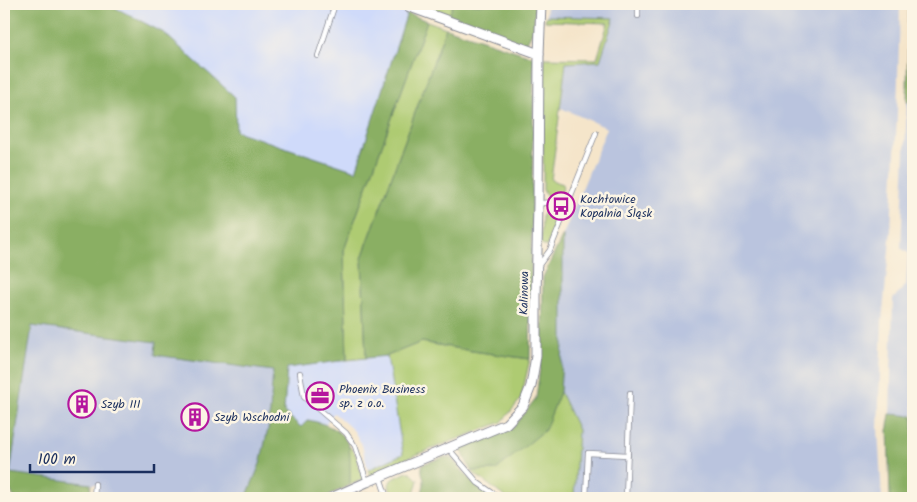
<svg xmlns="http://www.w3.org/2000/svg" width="917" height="502" viewBox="0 0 917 502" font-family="Kalam,sans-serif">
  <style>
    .built { fill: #cfdafa }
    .industrial { fill: #bac4de }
    .green { fill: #aecb72; stroke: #647d68 }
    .forest { fill: #8aaf64; stroke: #526f61 }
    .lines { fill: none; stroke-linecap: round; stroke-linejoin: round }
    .lane-casing { stroke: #888a94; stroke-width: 6 }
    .street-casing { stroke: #888a94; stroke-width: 11 }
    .lane { stroke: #fff; stroke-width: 4.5 }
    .street { stroke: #fff; stroke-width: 9 }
    .labels { text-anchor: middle; stroke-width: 5; stroke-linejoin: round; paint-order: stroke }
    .poi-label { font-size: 12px; fill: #1b2f5e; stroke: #fcf5e5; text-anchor: start }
    .street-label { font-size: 12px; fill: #1b2f5e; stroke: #fcf5e5 }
  </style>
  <rect width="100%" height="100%" fill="#fcf5e5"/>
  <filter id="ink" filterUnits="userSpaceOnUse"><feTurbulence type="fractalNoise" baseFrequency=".02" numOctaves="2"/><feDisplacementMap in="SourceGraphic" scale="10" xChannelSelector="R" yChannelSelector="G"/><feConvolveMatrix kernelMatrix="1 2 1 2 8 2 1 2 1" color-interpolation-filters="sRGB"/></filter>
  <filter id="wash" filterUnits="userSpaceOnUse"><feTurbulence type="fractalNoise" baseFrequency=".0096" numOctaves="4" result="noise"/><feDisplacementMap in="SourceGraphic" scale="20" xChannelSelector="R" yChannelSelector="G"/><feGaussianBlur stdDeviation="1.12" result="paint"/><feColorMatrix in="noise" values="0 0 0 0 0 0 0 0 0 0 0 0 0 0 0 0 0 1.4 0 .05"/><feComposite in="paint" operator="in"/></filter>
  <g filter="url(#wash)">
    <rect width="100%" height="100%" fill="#f5e5ca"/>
    <g class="built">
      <path d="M 108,4 L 410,4 L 356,171 L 236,131 L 164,33 Z"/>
      <path d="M 387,356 L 403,454 L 368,470 L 362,445 L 354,431 L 334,413 L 329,418 L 326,424 L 308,420 L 301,427 L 284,412 L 287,368 Z"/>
    </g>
    <g class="industrial">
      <path d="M 547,4 L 900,4 L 897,115 L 891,230 L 882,322 L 878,429 L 882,498 L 574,498 L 578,430 L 560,392 L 563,344 L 563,235 L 607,128 L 561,108 L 566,63 L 600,61 L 614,19 L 546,16 Z"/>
      <path d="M 907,102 L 913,102 L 913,416 L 890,414 L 893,299 L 906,285 L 908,253 L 901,248 Z"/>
      <path d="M 32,326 L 156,342 L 155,355 L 273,371 L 269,425 L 260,464 L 246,498 L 97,498 L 98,485 L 10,473 Z"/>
    </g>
    <g class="green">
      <path d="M 433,4 L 453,4 L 449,16 L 431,8 Z"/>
      <path d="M 546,16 L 614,18 L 600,61 L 566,63 L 551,180 L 563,184 L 562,194 L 565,196 C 559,199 554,199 547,197 L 543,190 L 544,58 L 597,59 L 608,23 L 545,21 Z"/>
      <path d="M 427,21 L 446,28 L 362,258 L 366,358 L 347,360 L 344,250 Z"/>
      <path d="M 549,208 L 554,209 L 558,213 L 547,246 L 544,246 L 541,244 L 542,215 L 545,209 Z"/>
      <path d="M 421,342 L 472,351 L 530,359 L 521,399 L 502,422 L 405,459 L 370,475 L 368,470 L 403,454 L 387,356 Z"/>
      <path d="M 560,392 L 578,430 L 574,498 L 506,498 L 471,471 L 496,470 L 544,430 Z"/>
      <path d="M 349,446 L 355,453 L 363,479 L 350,485 Z"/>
      <path d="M 410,472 L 418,480 L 413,498 L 392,498 L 389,485 L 391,480 L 405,473 Z"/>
      <path d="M 367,492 L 373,495 L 376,498 L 353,498 L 352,495 Z"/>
    </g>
    <g class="forest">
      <path d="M 6,4 L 108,4 L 164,33 L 235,97 L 236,131 L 356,171 L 407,13 L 427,21 L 344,250 L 347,360 L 287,368 L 284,412 L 301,427 L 308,420 C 323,423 340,428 348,444 C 351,451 350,476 350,485 L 323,498 L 246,498 L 260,464 L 269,425 L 273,371 L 155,355 L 156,342 L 32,326 L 10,473 L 91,484 L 90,498 L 14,498 L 4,477 L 4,17 Z"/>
      <path d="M 453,4 L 535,4 L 534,29 L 527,42 L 516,42 L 449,16 Z"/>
      <path d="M 908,4 L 913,4 L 913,102 L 907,102 Z"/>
      <path d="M 446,28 L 534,57 L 530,359 L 472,351 L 422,342 L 387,356 L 366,358 L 362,258 Z"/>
      <path d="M 563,235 L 563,344 L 560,392 L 545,430 L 496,470 L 471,471 L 461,449 L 513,428 L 536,398 L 542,352 L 543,277 Z"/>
      <path d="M 890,414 L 913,416 L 913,498 L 890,498 L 888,426 Z"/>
      <path d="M 445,457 L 451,458 L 474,484 L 492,498 L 420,498 C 422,493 424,487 424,481 C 423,474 420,470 423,464 Z"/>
    </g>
  </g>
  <g filter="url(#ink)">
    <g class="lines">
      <g class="lane-casing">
        <g id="lane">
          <path d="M 638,16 L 638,4"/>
          <path d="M 318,56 L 335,4"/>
          <path d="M 538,204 C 550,201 562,200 564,215 L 550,250 L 539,265"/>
          <path d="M 564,213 L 596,133"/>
          <path d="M 300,373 L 304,397 L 346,433 L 355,446 L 367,482"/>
          <path d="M 448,448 L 478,483 L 500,498"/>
          <path d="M 380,477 L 387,498"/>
          <path d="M 4,495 L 7,498"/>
          <path d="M 94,498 L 95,484"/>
          <path d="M 586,498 L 588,453 L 628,455"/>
          <path d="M 626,498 L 630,393"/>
        </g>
      </g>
      <g class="street-casing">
        <g id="street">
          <path d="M 402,4 L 539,54"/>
          <path d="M 331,498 L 367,482 L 506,424 L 523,406 L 531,386 L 536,356 L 536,297 L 538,204 L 539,54 L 541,4"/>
        </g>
      </g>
      <use href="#lane" class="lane"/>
      <use href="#street" class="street"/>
    </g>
  </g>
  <defs>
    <g id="bus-ring" transform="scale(1.4375)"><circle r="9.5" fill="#fcf5e5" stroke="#b5179e" stroke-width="1.5"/><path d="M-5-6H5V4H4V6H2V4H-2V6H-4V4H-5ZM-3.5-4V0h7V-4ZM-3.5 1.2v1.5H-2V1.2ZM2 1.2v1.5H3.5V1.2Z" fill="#b5179e"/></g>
    <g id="office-ring" transform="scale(1.4375)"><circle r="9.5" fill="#fcf5e5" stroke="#b5179e" stroke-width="1.5"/><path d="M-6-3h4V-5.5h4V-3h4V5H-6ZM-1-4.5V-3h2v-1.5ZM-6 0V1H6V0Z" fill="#b5179e"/></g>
    <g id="building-ring" transform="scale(1.4375)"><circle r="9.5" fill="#fcf5e5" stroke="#b5179e" stroke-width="1.5"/><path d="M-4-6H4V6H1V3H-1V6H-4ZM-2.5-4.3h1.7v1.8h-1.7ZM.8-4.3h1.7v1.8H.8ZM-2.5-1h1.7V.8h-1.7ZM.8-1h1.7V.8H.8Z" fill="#b5179e"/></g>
  </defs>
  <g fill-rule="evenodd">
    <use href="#bus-ring" x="561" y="206"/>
    <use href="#office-ring" x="320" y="396"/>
    <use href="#building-ring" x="82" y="404"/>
    <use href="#building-ring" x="195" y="417"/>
  </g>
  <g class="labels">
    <g class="poi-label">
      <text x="580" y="203">Kochłowice<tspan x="580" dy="14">Kopalnia Śląsk</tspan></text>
      <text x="339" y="393">Phoenix Business<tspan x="339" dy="14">sp. z o.o.</tspan></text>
      <text x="101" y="408">Szyb III</text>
      <text x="214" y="421">Szyb Wschodni</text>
    </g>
    <g class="street-label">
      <text transform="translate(524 293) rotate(-89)" y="4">Kalinowa</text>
    </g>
  </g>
  <rect width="917" height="502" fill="none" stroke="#fcf5e5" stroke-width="20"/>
  <path d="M30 464v8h124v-8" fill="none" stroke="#1b2f5e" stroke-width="2.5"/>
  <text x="38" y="464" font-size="15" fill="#1b2f5e" stroke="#fcf5e5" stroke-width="4" paint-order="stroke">100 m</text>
</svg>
